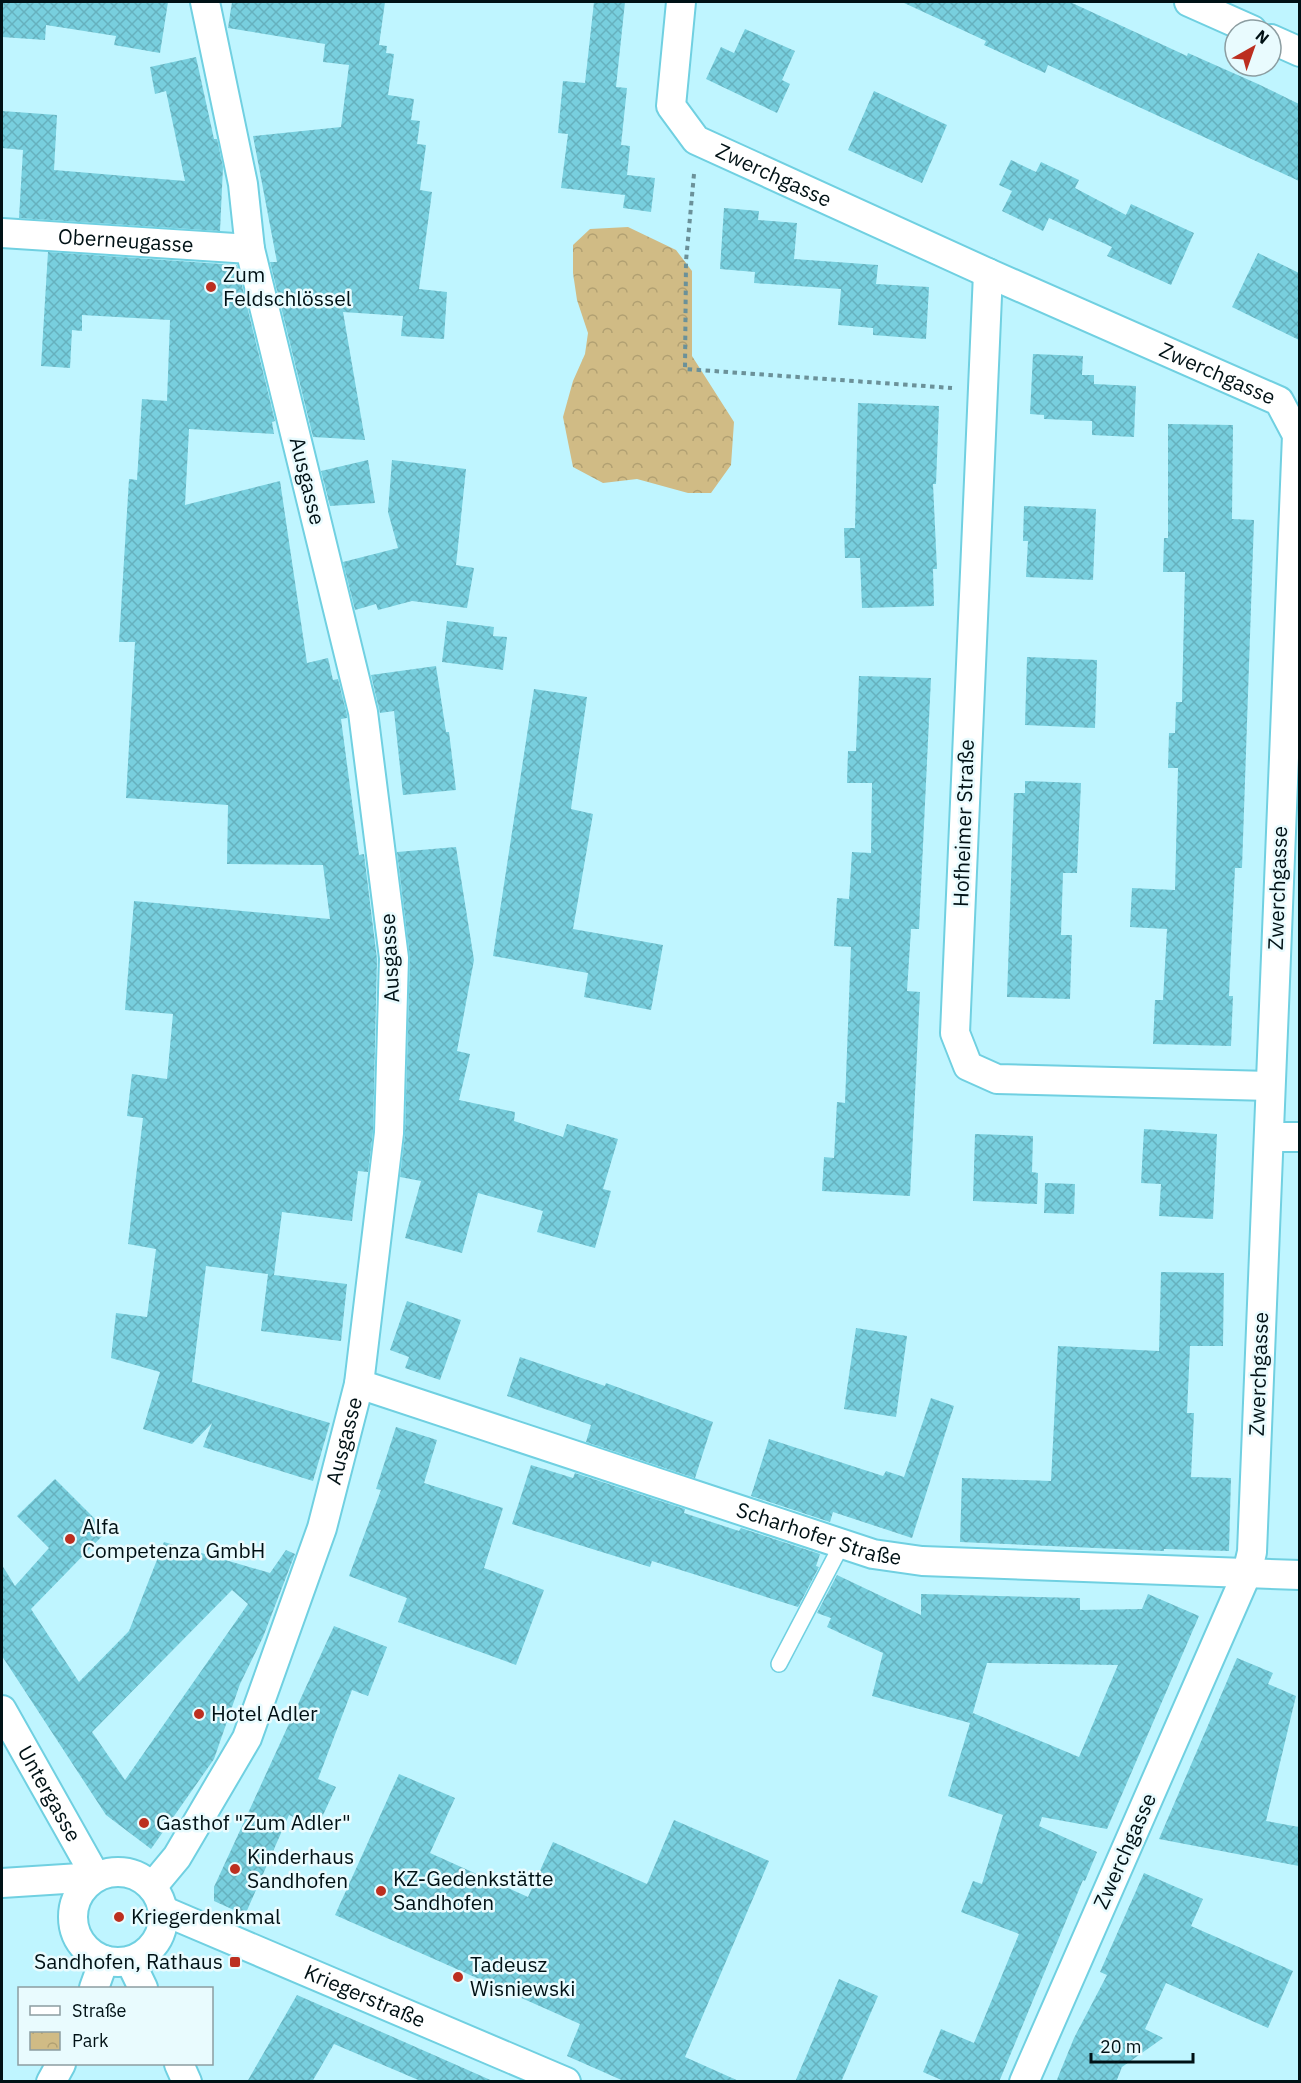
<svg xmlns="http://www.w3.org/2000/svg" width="1301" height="2083" viewBox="0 0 1301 2083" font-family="'IBM Plex Sans',sans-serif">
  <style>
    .park { fill: url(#park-crowns) }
    .building { fill: url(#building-cross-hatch); fill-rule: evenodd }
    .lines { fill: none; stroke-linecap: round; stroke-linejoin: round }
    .lane-casing { stroke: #70d0e1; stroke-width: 18 }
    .street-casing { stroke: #70d0e1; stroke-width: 32 }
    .path { stroke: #6b9199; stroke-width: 4; stroke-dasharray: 4.5 4.5; stroke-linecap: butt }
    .lane { stroke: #fff; stroke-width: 15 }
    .street { stroke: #fff; stroke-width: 28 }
    .poi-dot { fill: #bc2f20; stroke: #e9fbfe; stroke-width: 2 }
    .labels { text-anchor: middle; stroke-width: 5; stroke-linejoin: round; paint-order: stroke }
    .street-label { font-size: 21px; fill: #001115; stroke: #e9fbfe }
    .poi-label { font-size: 21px; fill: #001115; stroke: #e9fbfe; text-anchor: start }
  </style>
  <defs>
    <pattern id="park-crowns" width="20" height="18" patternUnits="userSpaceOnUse" patternTransform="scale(1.5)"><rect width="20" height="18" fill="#d0bb85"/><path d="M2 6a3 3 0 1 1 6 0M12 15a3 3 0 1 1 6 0" fill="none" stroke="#b1a072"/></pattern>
    <pattern id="building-cross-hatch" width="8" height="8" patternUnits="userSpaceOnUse" patternTransform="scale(1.5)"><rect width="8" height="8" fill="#78cfde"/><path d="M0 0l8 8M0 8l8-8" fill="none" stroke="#66b1be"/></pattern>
  </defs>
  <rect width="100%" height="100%" fill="#bff5ff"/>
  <path class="park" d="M 628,227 L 676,250 L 692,271 L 692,356 L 734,422 L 731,465 L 711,493 L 688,493 L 637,479 L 603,483 L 573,467 L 563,417 L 573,381 L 585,354 L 588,333 L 577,300 L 573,273 L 573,245 L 590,229 Z"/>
  <g class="building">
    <path d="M 2,2 L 168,2 L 160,53 L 114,45 L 116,36 L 46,25 L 45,40 L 2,37 Z"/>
    <path d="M 232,2 L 385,2 L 379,45 L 387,46 L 386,53 L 394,54 L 388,95 L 414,99 L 411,120 L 420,121 L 417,144 L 426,145 L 420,190 L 432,192 L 419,289 L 447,292 L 444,339 L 401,336 L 403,316 L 343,312 L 365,440 L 313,437 L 270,262 L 277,262 L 253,136 L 341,127 L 349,65 L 323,62 L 325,44 L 228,28 Z"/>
    <path d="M 594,2 L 625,2 L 616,87 L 627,88 L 621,145 L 630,146 L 627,175 L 655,178 L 651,212 L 623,208 L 625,195 L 561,188 L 568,134 L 558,133 L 563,81 L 585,83 Z"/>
    <path d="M 902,2 L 1070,2 L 1187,56 L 1188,53 L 1258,84 L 1299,104 L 1299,181 L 1048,65 L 1045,73 L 984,45 L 986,41 Z"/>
    <path d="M 745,29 L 795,51 L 782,80 L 790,84 L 777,113 L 706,79 L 721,47 L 734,53 Z"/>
    <path d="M 196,57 L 214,139 L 217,139 L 223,167 L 220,231 L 19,218 L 23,150 L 2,148 L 2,111 L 57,115 L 54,170 L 185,181 L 166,91 L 155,94 L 150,67 Z"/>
    <path d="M 874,91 L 947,125 L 922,183 L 848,150 Z"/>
    <path d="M 1011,160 L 1036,172 L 1041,162 L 1079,180 L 1075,188 L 1126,215 L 1131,204 L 1194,233 L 1171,285 L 1107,256 L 1112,247 L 1049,218 L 1043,231 L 1002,211 L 1012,191 L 999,185 Z"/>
    <path d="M 724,208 L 759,211 L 758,220 L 797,223 L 794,259 L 878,265 L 876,284 L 929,287 L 926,339 L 873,335 L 873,328 L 838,325 L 841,289 L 754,283 L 755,272 L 720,269 Z"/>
    <path d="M 48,252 L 237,265 L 275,421 L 272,422 L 274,434 L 189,429 L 185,505 L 280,481 L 307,663 L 328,658 L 333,680 L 338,679 L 347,715 L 347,718 L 341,719 L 359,855 L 364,854 L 377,959 L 373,1132 L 368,1172 L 358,1171 L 352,1221 L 282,1212 L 274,1275 L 347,1284 L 341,1341 L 261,1331 L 268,1274 L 206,1266 L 192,1382 L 330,1423 L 313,1481 L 203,1447 L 212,1423 L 192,1444 L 143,1429 L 160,1372 L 111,1358 L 116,1313 L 147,1317 L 156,1249 L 128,1244 L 143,1118 L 127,1116 L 132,1074 L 167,1079 L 173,1014 L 125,1010 L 134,901 L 330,919 L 323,865 L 227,864 L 228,805 L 126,798 L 135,642 L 119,642 L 129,479 L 137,480 L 142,399 L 167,401 L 170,320 L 82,315 L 82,331 L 72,330 L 70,368 L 41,366 Z"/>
    <path d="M 1258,253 L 1299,273 L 1299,340 L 1232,307 Z"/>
    <path d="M 1033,354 L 1083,356 L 1082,375 L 1094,375 L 1094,384 L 1136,386 L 1134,437 L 1092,435 L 1092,421 L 1044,419 L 1044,415 L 1030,414 Z"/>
    <path d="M 858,403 L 939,406 L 936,484 L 933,484 L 937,569 L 933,569 L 934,606 L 862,608 L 860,558 L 845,558 L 844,528 L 855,528 Z"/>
    <path d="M 1168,424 L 1233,425 L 1232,519 L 1254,520 L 1242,868 L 1235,868 L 1229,996 L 1233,996 L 1231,1046 L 1153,1044 L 1155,1000 L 1163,1000 L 1167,929 L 1130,927 L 1132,888 L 1175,890 L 1178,768 L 1168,768 L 1169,733 L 1175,733 L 1176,702 L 1182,702 L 1185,572 L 1163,572 L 1164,538 L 1168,538 Z"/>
    <path d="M 368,460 L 375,503 L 330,506 L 321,471 Z"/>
    <path d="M 392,460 L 466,469 L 456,565 L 474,568 L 467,608 L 412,601 L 378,610 L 376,604 L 355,610 L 343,562 L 398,548 L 388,512 Z"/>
    <path d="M 1024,506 L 1096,509 L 1093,580 L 1026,577 L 1028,541 L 1023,541 Z"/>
    <path d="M 447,621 L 494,627 L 493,636 L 507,637 L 503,670 L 442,662 Z"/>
    <path d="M 1027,657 L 1097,660 L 1095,728 L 1025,725 Z"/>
    <path d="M 436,666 L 446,732 L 449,732 L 456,790 L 403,795 L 394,711 L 380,713 L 371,675 Z"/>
    <path d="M 859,676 L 931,678 L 919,929 L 911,929 L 907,991 L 920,992 L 910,1196 L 822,1191 L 824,1157 L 834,1158 L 837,1102 L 845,1103 L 851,947 L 834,946 L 837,898 L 849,899 L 852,852 L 871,853 L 872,783 L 847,783 L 848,751 L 856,751 Z"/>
    <path d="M 534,689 L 587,697 L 571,809 L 593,814 L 573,929 L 663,945 L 651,1010 L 584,997 L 588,973 L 493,956 Z"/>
    <path d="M 1025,781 L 1081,783 L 1077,873 L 1063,873 L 1061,935 L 1072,935 L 1070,999 L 1007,997 L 1014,793 L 1025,793 Z"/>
    <path d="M 456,847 L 474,960 L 457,1051 L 470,1054 L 459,1100 L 515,1112 L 514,1121 L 563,1137 L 567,1124 L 618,1139 L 603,1189 L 611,1191 L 595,1248 L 537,1232 L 543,1211 L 478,1193 L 462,1253 L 405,1238 L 421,1181 L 400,1177 L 405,1134 L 410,958 L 397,852 Z"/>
    <path d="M 1144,1129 L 1217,1134 L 1213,1219 L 1159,1216 L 1161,1184 L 1141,1183 Z"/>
    <path d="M 975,1134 L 1033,1136 L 1032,1172 L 1038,1173 L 1037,1204 L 973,1201 Z"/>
    <path d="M 1045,1183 L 1075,1184 L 1074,1214 L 1044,1213 Z"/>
    <path d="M 1161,1272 L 1224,1273 L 1223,1346 L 1190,1346 L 1187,1413 L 1194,1413 L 1191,1477 L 1231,1478 L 1229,1551 L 1164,1549 L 1164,1551 L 960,1542 L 962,1478 L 1051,1481 L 1058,1346 L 1159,1351 Z"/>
    <path d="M 407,1301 L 461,1320 L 440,1380 L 405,1368 L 409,1357 L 390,1350 Z"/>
    <path d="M 856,1328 L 907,1336 L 896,1417 L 844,1409 Z"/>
    <path d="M 520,1357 L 605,1386 L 606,1383 L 713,1422 L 695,1478 L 586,1442 L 591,1425 L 507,1396 Z"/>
    <path d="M 931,1398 L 954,1406 L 912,1538 L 833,1512 L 830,1522 L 751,1496 L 769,1439 L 883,1476 L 886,1471 L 904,1477 Z"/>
    <path d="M 396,1427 L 437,1440 L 424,1483 L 503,1508 L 484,1568 L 544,1590 L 516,1665 L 398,1622 L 407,1598 L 349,1576 L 381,1490 L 376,1489 Z"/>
    <path d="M 531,1465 L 573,1478 L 575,1473 L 685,1509 L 684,1513 L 739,1531 L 741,1528 L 820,1554 L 816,1566 L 819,1567 L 798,1607 L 652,1561 L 650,1567 L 512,1524 Z"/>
    <path d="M 55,1479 L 107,1531 L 31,1609 L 79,1682 L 129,1631 L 164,1542 L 270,1573 L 286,1550 L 295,1554 L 263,1637 L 240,1684 L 214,1759 L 151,1849 L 106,1815 L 2,1656 L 2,1565 L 15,1586 L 49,1548 L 17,1516 ZM 232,1590 L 248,1604 L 125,1780 L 92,1732 Z"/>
    <path d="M 837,1575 L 921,1615 L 921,1594 L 1080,1598 L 1080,1610 L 1142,1609 L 1148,1594 L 1199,1616 L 1107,1829 L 1042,1817 L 1039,1826 L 1097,1852 L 1085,1881 L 1083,1880 L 999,2082 L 946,2082 L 923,2072 L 941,2029 L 974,2043 L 1019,1934 L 961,1912 L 973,1881 L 982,1884 L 1003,1815 L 948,1796 L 970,1723 L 872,1696 L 883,1653 L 827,1627 L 831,1618 L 817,1613 ZM 987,1663 L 1118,1665 L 1079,1757 L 973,1713 L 970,1723 Z"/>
    <path d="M 334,1626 L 387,1647 L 368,1696 L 352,1690 L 318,1779 L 336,1787 L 317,1828 L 289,1815 L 245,1915 L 214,1901 L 214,1887 Z"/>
    <path d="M 1237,1658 L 1273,1673 L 1268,1684 L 1296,1696 L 1266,1821 L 1299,1827 L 1299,1866 L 1159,1839 Z"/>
    <path d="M 399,1774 L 455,1798 L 430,1853 L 528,1897 L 553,1842 L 647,1884 L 674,1820 L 769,1861 L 685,2057 L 741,2082 L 626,2082 L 567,2056 L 580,2024 L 335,1915 Z"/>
    <path d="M 1144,1873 L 1203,1899 L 1191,1926 L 1293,1971 L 1268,2028 L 1166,1983 L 1145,2029 L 1163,2038 L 1122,2067 L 1116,2082 L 1056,2082 L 1074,2038 L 1107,1975 L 1100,1972 Z"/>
    <path d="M 839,1979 L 878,1996 L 841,2082 L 795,2082 Z"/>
    <path d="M 297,1995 L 393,2037 L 495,2082 L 423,2082 L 334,2044 L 312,2082 L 247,2082 Z"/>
  </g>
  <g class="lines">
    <g class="lane-casing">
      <path id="lane" d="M 779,1664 L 842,1544"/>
    </g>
    <g class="street-casing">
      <g id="street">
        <path id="s1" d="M 681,2 L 671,106 L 696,140 L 988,273 L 1279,401 L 1297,435 L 1252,1552 L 1247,1573 L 1024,2082"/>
        <path d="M 1189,2 L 1252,30"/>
        <path d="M 1271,39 L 1300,52"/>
        <path id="s2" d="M 2,233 L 250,249"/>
        <path d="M 988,273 L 955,1033 L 968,1066 L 997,1079 L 1270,1086"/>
        <path d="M 1269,1137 L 1300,1137"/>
        <path id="s3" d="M 359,1384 L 873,1554 L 922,1561 L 1300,1575"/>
        <path id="s4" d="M 2,1710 L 96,1877 L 2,1883"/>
        <circle cx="118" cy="1917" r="45"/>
        <path id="s5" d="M 152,1887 L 177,1857 L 247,1738 L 322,1528 L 359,1384 L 389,1133 L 394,958 L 363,712 L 250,249 L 243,184 L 205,2"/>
        <path id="s6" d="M 164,1911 L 566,2082"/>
        <path d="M 130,1961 L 143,1988"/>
        <path d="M 94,1988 L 104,1960"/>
        <path d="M 179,2064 L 187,2082"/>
        <path d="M 51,2082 L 61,2064"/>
      </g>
    </g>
    <path class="path" d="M 694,174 L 686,261 L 685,369 L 952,388"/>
    <use href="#lane" class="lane"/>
    <use href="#street" class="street"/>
  </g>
  <g class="poi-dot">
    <circle cx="211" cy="287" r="6"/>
    <circle cx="70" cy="1539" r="6"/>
    <circle cx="199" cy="1714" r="6"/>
    <circle cx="144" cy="1823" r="6"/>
    <circle cx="235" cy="1869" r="6"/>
    <circle cx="381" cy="1891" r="6"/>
    <circle cx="119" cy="1917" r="6"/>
    <rect x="229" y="1956" width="12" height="12" rx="3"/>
    <circle cx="458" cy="1977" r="6"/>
  </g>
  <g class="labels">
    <g class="street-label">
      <text dy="7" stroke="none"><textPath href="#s1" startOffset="232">Zwerchgasse</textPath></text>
      <text dy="7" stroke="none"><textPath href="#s2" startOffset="124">Oberneugasse</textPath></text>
      <text dy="7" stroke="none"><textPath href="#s1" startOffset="718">Zwerchgasse</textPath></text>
      <text transform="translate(307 481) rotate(76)" y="7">Ausgasse</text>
      <text transform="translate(964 823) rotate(-88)" y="7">Hofheimer Straße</text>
      <text transform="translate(1278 888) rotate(-88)" y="7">Zwerchgasse</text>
      <text transform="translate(390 958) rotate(-93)" y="7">Ausgasse</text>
      <text transform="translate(1259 1374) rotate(-88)" y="7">Zwerchgasse</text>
      <text dy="7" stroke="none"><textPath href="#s5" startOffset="490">Ausgasse</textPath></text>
      <text dy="7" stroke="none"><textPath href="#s3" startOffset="484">Scharhofer Straße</textPath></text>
      <text dy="7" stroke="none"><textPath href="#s4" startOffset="96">Untergasse</textPath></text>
      <text transform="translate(1125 1851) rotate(-66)" y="7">Zwerchgasse</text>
      <text dy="7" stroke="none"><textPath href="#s6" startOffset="218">Kriegerstraße</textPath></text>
    </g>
    <g class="poi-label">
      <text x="223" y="282">Zum<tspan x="223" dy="24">Feldschlössel</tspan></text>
      <text x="82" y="1534">Alfa<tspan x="82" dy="24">Competenza GmbH</tspan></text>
      <text x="211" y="1721">Hotel Adler</text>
      <text x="156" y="1830">Gasthof "Zum Adler"</text>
      <text x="247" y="1864">Kinderhaus<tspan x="247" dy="24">Sandhofen</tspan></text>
      <text x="393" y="1886">KZ-Gedenkstätte<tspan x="393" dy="24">Sandhofen</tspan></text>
      <text x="131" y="1924">Kriegerdenkmal</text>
      <text x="223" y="1969" text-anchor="end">Sandhofen, Rathaus</text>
      <text x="470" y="1972">Tadeusz<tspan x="470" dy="24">Wisniewski</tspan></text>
    </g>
  </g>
  <rect width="1301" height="2083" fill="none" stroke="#001115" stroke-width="6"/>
  <rect x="18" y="1987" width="195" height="78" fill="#e9fbfe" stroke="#8c9da1" stroke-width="1.5"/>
  <rect x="30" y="2006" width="30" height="9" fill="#ffffff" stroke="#8c9da1" stroke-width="1.5"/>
  <text x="72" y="2017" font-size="18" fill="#001115">Straße</text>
  <rect x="30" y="2032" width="30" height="18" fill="url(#park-crowns)" stroke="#8c9da1" stroke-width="1.5"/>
  <text x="72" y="2047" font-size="18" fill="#001115">Park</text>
  <g transform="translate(1253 48) rotate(40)"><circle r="28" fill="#e9fbfe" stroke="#8c9da1" stroke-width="1.5"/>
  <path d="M0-4.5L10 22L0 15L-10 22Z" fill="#bc2f20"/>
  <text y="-9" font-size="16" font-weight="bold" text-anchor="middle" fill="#001115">N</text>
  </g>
  <path d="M1091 2053v9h102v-9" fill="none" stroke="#001115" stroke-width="3"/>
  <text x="1100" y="2053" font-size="18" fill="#001115" stroke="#e9fbfe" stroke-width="4.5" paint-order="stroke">20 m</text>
</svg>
